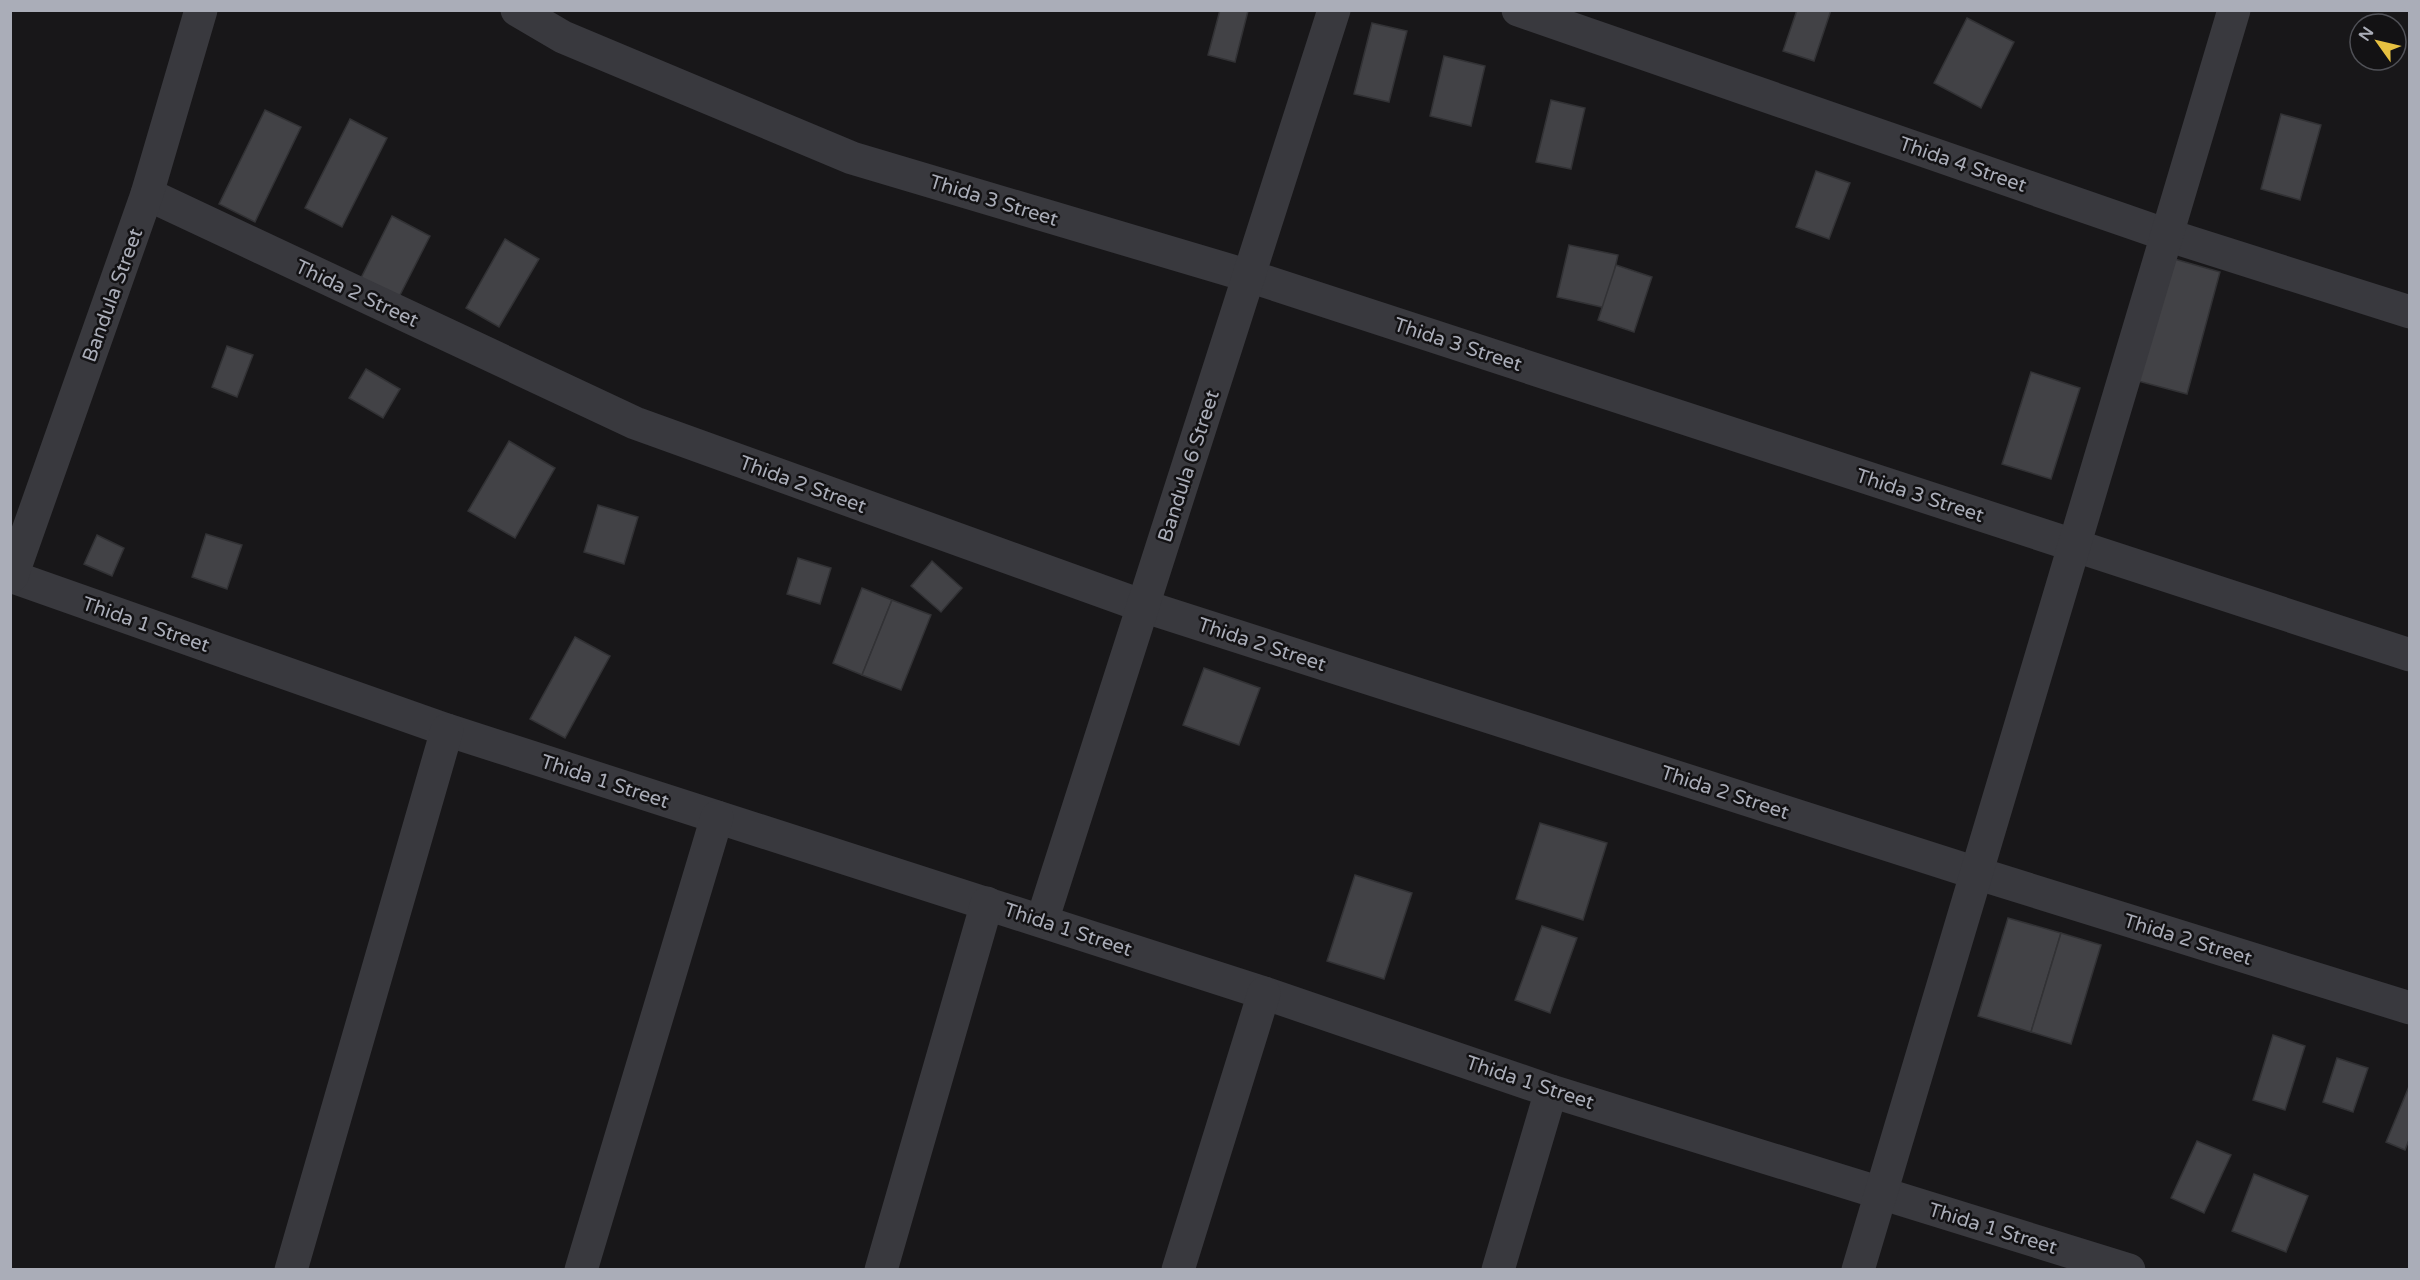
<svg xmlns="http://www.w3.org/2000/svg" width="2420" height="1280" viewBox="0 0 2420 1280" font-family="'Varela Round',sans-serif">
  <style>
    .building { fill: #424246; stroke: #323235; stroke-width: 1.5 }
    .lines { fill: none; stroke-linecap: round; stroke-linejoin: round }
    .minor { stroke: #39393e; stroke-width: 33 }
    .labels { text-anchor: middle; stroke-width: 5; stroke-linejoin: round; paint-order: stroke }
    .street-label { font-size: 20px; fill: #aaadb8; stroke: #131214 }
  </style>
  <rect width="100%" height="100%" fill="#181719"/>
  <g class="building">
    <path d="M 1220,10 L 1248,11 L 1235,62 L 1208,55 Z"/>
    <path d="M 1797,10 L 1831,10 L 1814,61 L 1783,51 Z"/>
    <path d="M 1967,18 L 2014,42 L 1981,108 L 1934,83 Z"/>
    <path d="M 1372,23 L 1407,31 L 1389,102 L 1354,94 Z"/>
    <path d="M 1444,56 L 1485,66 L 1471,126 L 1430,116 Z"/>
    <path d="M 1551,100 L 1585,108 L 1571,169 L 1536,162 Z"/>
    <path d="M 265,110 L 301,127 L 255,222 L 219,204 Z"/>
    <path d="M 2281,114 L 2321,125 L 2300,200 L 2261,189 Z"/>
    <path d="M 350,119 L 387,138 L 342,227 L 305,208 Z"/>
    <path d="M 1816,171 L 1850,183 L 1829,239 L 1796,227 Z"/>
    <path d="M 392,216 L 430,236 L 399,297 L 361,278 Z"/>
    <path d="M 505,239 L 539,259 L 499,327 L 466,308 Z"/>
    <path d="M 1569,245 L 1618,255 L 1606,308 L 1557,297 Z"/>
    <path d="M 2171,258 L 2220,272 L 2187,394 L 2138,381 Z"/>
    <path d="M 1616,265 L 1652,277 L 1634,332 L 1598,320 Z"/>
    <path d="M 227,346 L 253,355 L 237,397 L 212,387 Z"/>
    <path d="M 366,369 L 400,389 L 383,418 L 349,398 Z"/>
    <path d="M 2031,372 L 2080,388 L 2051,479 L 2002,464 Z"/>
    <path d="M 509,441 L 555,468 L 515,538 L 468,511 Z"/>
    <path d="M 598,505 L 638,517 L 624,564 L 584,552 Z"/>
    <path d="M 206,534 L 242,545 L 227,589 L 192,577 Z"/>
    <path d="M 97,535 L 124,548 L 112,576 L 84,564 Z"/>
    <path d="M 798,558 L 831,568 L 820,604 L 787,594 Z"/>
    <path d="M 932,561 L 962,588 L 941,612 L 911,586 Z"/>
    <path d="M 862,588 L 892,600 L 862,675 L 833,663 Z"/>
    <path d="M 892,600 L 931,615 L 901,690 L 862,675 Z"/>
    <path d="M 575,637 L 610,656 L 565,738 L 530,719 Z"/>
    <path d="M 1204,668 L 1260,688 L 1239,745 L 1183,725 Z"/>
    <path d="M 1540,823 L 1607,843 L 1583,920 L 1516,899 Z"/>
    <path d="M 1355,875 L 1412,893 L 1384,979 L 1327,961 Z"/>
    <path d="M 2008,918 L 2061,933 L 2031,1032 L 1978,1016 Z"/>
    <path d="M 1542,926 L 1577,938 L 1550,1013 L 1515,1000 Z"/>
    <path d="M 2061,933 L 2101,945 L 2071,1044 L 2031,1032 Z"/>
    <path d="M 2273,1035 L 2305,1046 L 2285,1110 L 2253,1100 Z"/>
    <path d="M 2337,1058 L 2368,1068 L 2353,1112 L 2323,1102 Z"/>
    <path d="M 2410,1084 L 2410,1137 L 2405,1150 L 2386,1142 Z"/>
    <path d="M 2197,1141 L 2231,1155 L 2204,1213 L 2171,1198 Z"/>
    <path d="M 2254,1174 L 2308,1196 L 2286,1252 L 2232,1231 Z"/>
  </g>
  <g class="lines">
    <g class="minor">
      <path d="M 517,10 L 563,37 L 852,158 L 1249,276 L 2410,655"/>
      <path d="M 1518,10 L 2167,235 L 2410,312"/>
      <path d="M 147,194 L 635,423 L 1143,606 L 1976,873 L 2410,1008"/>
      <path d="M 10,576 L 447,730 L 1264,993 L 1551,1091 L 2129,1270"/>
      <path d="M 12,576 L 147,194 L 201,10"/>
      <path d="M 1042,921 L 1334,10"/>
      <path d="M 291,1270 L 447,730"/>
      <path d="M 581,1270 L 717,817"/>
      <path d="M 881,1270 L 987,903"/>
      <path d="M 1178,1270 L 1264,993"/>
      <path d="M 1498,1270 L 1551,1091"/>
      <path d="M 1858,1270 L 2234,10"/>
    </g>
  </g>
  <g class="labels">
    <g class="street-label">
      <text transform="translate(1963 164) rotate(19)" y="7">Thida 4 Street</text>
      <text transform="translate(994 200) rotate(17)" y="7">Thida 3 Street</text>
      <text transform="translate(357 293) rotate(25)" y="7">Thida 2 Street</text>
      <text transform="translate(112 295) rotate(-70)" y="7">Bandula Street</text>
      <text transform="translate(1458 344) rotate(18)" y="7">Thida 3 Street</text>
      <text transform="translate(1188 466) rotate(-72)" y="7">Bandula 6 Street</text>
      <text transform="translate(803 484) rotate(20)" y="7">Thida 2 Street</text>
      <text transform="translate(1920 495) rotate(18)" y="7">Thida 3 Street</text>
      <text transform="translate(146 624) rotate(19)" y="7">Thida 1 Street</text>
      <text transform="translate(1262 644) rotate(18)" y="7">Thida 2 Street</text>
      <text transform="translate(605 781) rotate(18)" y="7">Thida 1 Street</text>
      <text transform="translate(1725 792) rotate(18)" y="7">Thida 2 Street</text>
      <text transform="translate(1068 929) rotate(18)" y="7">Thida 1 Street</text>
      <text transform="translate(2188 939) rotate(17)" y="7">Thida 2 Street</text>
      <text transform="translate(1530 1082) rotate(18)" y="7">Thida 1 Street</text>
      <text transform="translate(1993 1228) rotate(17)" y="7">Thida 1 Street</text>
    </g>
  </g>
  <rect width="2420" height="1280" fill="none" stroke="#aaadb8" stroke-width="24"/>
  <g transform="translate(2378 42) rotate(304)"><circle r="28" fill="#131214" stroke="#4f5056" stroke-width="1.5"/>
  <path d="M0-4.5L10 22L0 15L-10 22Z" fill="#e7c141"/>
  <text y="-9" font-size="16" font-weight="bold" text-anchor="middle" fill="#aaadb8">N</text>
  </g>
</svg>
